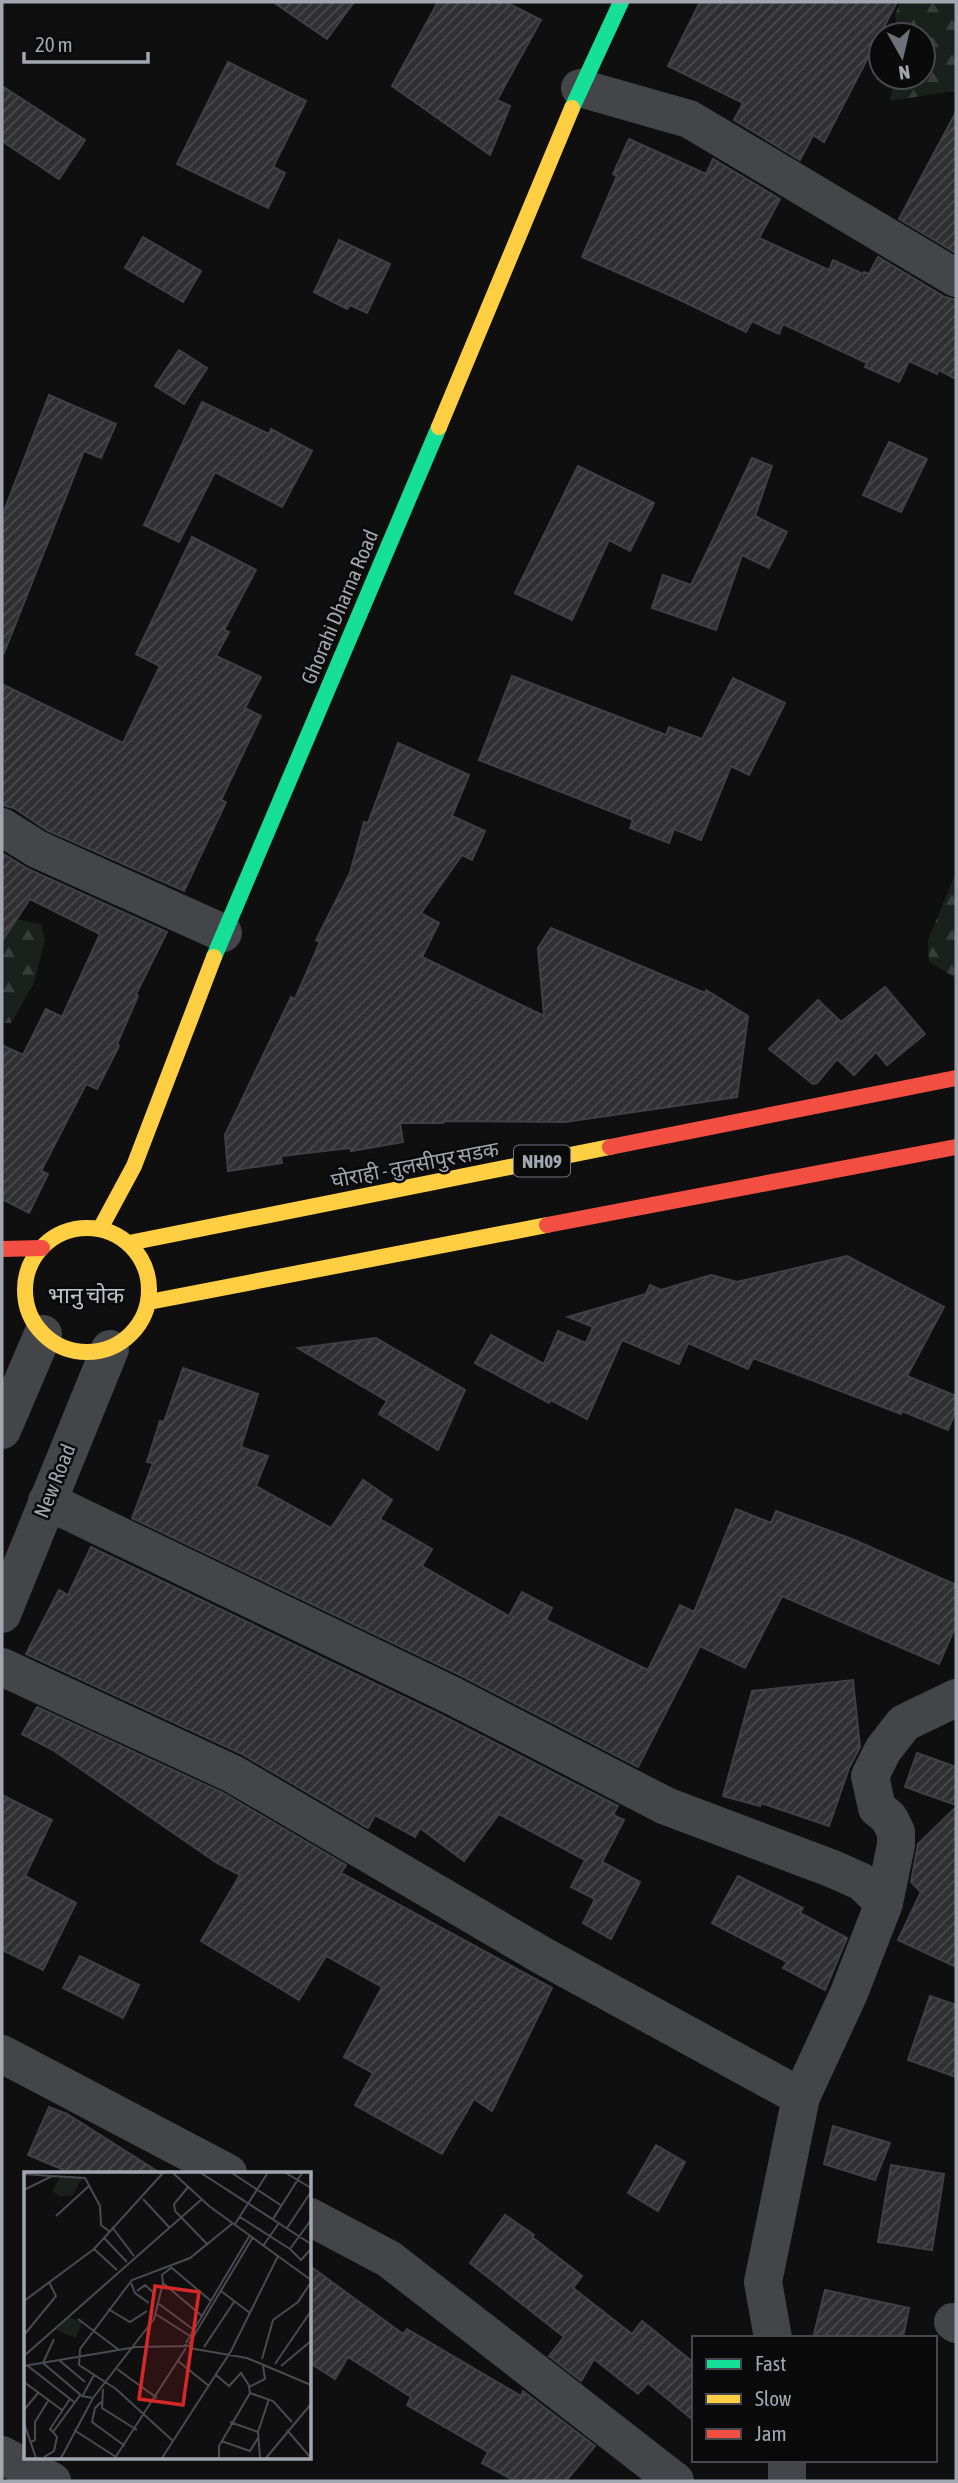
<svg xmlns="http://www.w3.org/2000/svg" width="958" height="2483" viewBox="0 0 958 2483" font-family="'Asap Condensed','Noto Sans Devanagari',sans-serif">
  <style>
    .forest { fill: url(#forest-firs) }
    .building { fill: url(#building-hatch); stroke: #3f4043; stroke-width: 2 }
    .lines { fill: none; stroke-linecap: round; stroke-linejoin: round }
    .street { stroke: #444549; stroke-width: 38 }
    .fast { stroke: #16e098; stroke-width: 16 }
    .slow { stroke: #ffcf43; stroke-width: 16 }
    .jam { stroke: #f24e42; stroke-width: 16 }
    .labels { text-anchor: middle; stroke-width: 5; stroke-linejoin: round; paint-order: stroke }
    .shield { fill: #0a0a0b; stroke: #74777e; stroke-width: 2 }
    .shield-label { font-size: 19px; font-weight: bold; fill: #a1a6b0 }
    .street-label { font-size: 21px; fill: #a1a6b0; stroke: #0a0a0b }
    .neighbourhood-label { font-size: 23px; fill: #c2c4cd; stroke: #0a0a0b }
    .inset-road { fill: none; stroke: #494b50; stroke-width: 2 }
    .view { fill: #d62828; fill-opacity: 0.15; stroke: #d62828; stroke-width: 3.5 }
    .inset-edge { fill: none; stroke: #a1a6b0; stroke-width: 3.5 }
  </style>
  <defs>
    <pattern id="forest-firs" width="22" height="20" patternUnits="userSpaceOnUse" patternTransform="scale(1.75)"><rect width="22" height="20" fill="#1a201b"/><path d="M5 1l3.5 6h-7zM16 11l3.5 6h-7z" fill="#383d3a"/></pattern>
    <pattern id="building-hatch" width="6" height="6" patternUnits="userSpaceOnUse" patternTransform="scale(1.75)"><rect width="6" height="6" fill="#303032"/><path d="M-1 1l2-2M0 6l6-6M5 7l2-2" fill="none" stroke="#4b4b4d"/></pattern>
  </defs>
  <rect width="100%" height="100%" fill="#0f0f10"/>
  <g class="forest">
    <path d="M 901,2 L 956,2 L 956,93 L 952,91 L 890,101 L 895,77 L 923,77 L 923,35 L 898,35 L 895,14 Z"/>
    <path d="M 956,872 L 956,978 L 929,962 L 928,940 Z"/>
    <path d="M 2,916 L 41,924 L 45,940 L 34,983 L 11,1023 L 2,1023 Z"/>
  </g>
  <g class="building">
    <path d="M 273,2 L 354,2 L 327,39 Z"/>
    <path d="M 438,2 L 506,2 L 541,20 L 497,100 L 510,106 L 490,155 L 392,86 Z"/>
    <path d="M 700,2 L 897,2 L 824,142 L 813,135 L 800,160 L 734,120 L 743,103 L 668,66 Z"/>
    <path d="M 228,62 L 306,101 L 273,167 L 285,173 L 268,208 L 177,164 Z"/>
    <path d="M 2,86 L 85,140 L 59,179 L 2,141 Z"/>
    <path d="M 956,112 L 956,253 L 899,219 Z"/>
    <path d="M 629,139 L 706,174 L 713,159 L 780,199 L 759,238 L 829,270 L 833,260 L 863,274 L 864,272 L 869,274 L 878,257 L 945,297 L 956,300 L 956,379 L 939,370 L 937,374 L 909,361 L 899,382 L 865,367 L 867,363 L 783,324 L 779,334 L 752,321 L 746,332 L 676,298 L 582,257 L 617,176 L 613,174 Z"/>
    <path d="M 143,237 L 201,271 L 183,302 L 125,268 Z"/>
    <path d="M 339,240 L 390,264 L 367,313 L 350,305 L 347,309 L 314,292 Z"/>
    <path d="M 179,350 L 207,368 L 184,404 L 155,386 Z"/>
    <path d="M 49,395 L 116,424 L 101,458 L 84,451 L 4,653 L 2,653 L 2,516 Z"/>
    <path d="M 202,402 L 269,434 L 271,429 L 312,451 L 282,507 L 215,472 L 179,542 L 144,525 Z"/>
    <path d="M 889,442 L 927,459 L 901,512 L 863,495 Z"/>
    <path d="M 752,458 L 772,466 L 755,516 L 787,532 L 769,568 L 742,555 L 716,630 L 652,608 L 663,575 L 691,585 Z"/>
    <path d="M 578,466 L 654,503 L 630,551 L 609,540 L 572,620 L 515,593 Z"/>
    <path d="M 192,537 L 256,570 L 224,630 L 229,632 L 216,656 L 261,677 L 245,708 L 261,716 L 221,800 L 226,802 L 184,891 L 47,830 L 14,808 L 2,805 L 2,684 L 123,743 L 160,666 L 136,654 Z"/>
    <path d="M 512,676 L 666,735 L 669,727 L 702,739 L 733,678 L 785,703 L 749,775 L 731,766 L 701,840 L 674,829 L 669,843 L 630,828 L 633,820 L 479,760 Z"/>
    <path d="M 398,743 L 469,775 L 452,816 L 485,831 L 472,860 L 462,855 L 421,913 L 439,923 L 422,957 L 544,1016 L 538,948 L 551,928 L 705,993 L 706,990 L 748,1016 L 737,1097 L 565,1122 L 444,1121 L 443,1123 L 400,1123 L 403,1142 L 351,1151 L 350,1148 L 281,1156 L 282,1163 L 228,1171 L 225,1135 L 291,997 L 295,999 L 320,942 L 316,940 L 350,873 L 364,822 L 368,823 Z"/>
    <path d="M 2,853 L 28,869 L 167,932 L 136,994 L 138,996 L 117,1044 L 119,1046 L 97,1089 L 86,1084 L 41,1171 L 48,1174 L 29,1213 L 2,1199 L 2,1045 L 23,1055 L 46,1009 L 62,1017 L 100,934 L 30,899 L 2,941 Z"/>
    <path d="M 885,987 L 925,1034 L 887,1065 L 876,1052 L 854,1075 L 837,1059 L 817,1083 L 813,1084 L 769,1049 L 818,1000 L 841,1022 Z"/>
    <path d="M 847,1256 L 944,1307 L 907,1376 L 956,1396 L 956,1410 L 948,1430 L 902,1411 L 901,1414 L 753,1358 L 748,1369 L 688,1343 L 679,1364 L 622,1340 L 587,1419 L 551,1400 L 549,1403 L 475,1363 L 491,1335 L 544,1364 L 558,1331 L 586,1343 L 593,1327 L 568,1317 L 646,1294 L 650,1285 L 661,1290 L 711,1275 L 737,1282 Z"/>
    <path d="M 376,1338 L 465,1390 L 438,1450 L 379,1414 L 387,1401 L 298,1348 Z"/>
    <path d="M 183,1368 L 258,1394 L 241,1447 L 268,1456 L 256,1486 L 331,1528 L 363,1480 L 392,1500 L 380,1519 L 432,1549 L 422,1566 L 509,1616 L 522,1592 L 552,1608 L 546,1620 L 648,1670 L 680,1605 L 694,1612 L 736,1509 L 771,1523 L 776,1511 L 852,1539 L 956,1585 L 956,1625 L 939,1664 L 782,1596 L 745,1668 L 700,1646 L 638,1767 L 460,1675 L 132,1518 L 153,1463 L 147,1462 L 160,1421 L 164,1422 Z"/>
    <path d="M 91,1547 L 441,1715 L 618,1806 L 613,1815 L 624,1820 L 602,1862 L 640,1882 L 611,1939 L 583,1923 L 595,1899 L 571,1887 L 585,1860 L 499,1814 L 464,1861 L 420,1828 L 415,1837 L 375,1815 L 368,1828 L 242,1754 L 26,1654 L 59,1590 L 68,1595 Z"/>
    <path d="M 853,1680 L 860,1747 L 849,1768 L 829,1826 L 761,1803 L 760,1806 L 723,1796 L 752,1691 Z"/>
    <path d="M 37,1707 L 223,1793 L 346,1865 L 341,1873 L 552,1988 L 492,2111 L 474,2099 L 442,2154 L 355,2105 L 373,2073 L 344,2057 L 382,1987 L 326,1956 L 299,2000 L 201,1941 L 240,1875 L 217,1863 L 53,1750 L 22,1734 Z"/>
    <path d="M 917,1753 L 956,1767 L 956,1805 L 905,1787 Z"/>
    <path d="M 2,1795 L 52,1820 L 25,1876 L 76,1903 L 43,1970 L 2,1950 Z"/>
    <path d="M 956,1807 L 956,1967 L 898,1940 L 921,1892 L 911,1882 L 918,1844 Z"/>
    <path d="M 738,1876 L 803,1908 L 800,1913 L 847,1938 L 825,1990 L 783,1968 L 787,1962 L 712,1923 Z"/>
    <path d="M 80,1956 L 139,1985 L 123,2018 L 63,1988 Z"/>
    <path d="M 930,1996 L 956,2005 L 956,2077 L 908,2060 Z"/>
    <path d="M 49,2107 L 67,2114 L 160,2173 L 71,2173 L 28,2155 Z"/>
    <path d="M 833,2126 L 890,2143 L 875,2180 L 824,2164 Z"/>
    <path d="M 656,2145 L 685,2162 L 658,2211 L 628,2193 Z"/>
    <path d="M 891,2165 L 944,2174 L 932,2250 L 878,2242 Z"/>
    <path d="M 505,2215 L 534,2235 L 532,2237 L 582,2276 L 573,2288 L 632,2334 L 642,2321 L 694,2363 L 694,2421 L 648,2383 L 638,2394 L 594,2359 L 581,2381 L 549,2356 L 564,2337 L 470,2263 Z"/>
    <path d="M 310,2266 L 403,2334 L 407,2329 L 521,2396 L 523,2391 L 595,2446 L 566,2481 L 515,2481 L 482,2463 L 488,2452 L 407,2405 L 411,2397 L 348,2357 L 335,2379 L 310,2363 Z"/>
    <path d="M 825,2290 L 909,2308 L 903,2338 L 813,2338 Z"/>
  </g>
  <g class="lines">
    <g class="street">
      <path d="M 580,88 L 689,119 L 956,278"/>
      <path d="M 2,827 L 37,849 L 223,933"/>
      <path d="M 2,1430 L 43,1334"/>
      <path d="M 47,1501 L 451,1695 L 666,1806 L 833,1869 L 862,1882 L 884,1903"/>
      <path d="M 2,1614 L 110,1349"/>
      <path d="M 2,1667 L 233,1774 L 543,1956 L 801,2097"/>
      <path d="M 2,2054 L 228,2173"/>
      <path d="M 310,2217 L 389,2259 L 675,2481"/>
      <path d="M 953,2322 L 956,2324"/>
      <path d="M 773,2338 L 763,2282 L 801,2097 L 849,1993 L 884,1903 L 896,1845 L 896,1832 L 889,1818 L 877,1808 L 870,1776 L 883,1750 L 904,1723 L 956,1698"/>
      <path d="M 2,2455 L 52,2481"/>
      <path d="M 787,2481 L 787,2460"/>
    </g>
    <g class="fast">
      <path d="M 572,108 L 621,2"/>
      <path d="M 214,957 L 439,427"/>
    </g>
    <g class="slow">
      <path d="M 439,427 L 572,108"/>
      <circle cx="87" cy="1290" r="62"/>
      <path d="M 100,1229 L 134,1166 L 214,957"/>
      <path d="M 129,1243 L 610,1147"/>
      <path d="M 149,1302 L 547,1225"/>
    </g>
    <g class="jam">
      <path d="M 610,1147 L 956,1078"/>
      <path d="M 547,1225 L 956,1147"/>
      <path d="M 2,1249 L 42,1248"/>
    </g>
  </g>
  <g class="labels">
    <rect class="shield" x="514" y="1145.5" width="56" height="31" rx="5"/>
    <g class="shield-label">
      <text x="542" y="1168">NH09</text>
    </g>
    <g class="street-label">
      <text transform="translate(340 607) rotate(-67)" y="7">Ghorahi Dharna Road</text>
      <text transform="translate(415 1165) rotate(-11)" y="7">घोराही - तुलसीपुर सडक</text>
      <text transform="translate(55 1481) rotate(-68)" y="7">New Road</text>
    </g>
    <g class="neighbourhood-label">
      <text x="86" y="1303">भानु चोक</text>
    </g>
  </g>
  <g transform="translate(24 2172)">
    <rect width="287" height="287" fill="#0f0f10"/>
    <path d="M 37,4 L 58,6 L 49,23 L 36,25 L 28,19 ZM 44,144 L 58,151 L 52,166 L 32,158 Z" fill="#1a201b"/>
    <path class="inset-road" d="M 149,1 L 185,34 L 287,108M 177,1 L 287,72M 208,1 L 258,34M 262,1 L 287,16M 0,2 L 27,4M 165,14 L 150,32 L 151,39 L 184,73M 0,18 L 28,4 L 61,6 L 76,34 L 77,53 L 85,59M 119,27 L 145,55M 32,44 L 66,13M 216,45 L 266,77 L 287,48M 249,47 L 278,1M 211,52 L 243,2M 88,55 L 110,84M 263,56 L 287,20M 80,66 L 103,90M 239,74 L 255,51M 70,77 L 93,98M 266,77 L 277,88 L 287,77M 148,95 L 138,103 L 139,111 L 178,144M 148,96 L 187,129M 107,111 L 111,121 L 125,131M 113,119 L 121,113 L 130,121M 197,119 L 226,141M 0,129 L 70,77 L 139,1M 135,132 L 170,158M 84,137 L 106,150 L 123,139M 130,141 L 166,164M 54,147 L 95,178M 0,163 L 32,124 L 25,110M 30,167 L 19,191 L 58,224 L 69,226M 162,171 L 226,63M 165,172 L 229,65M 180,175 L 210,130M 165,176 L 223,186 L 287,213M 0,184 L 178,27M 238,187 L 249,148 L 274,130 L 287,110M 35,188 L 61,210M 154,189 L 185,214M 251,192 L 287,139M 0,194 L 112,175 L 166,174 L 160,173M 4,194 L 50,230M 257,194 L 287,169M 93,197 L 133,226M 192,203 L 205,214 L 217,201 L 226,215M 0,210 L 38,238M 79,217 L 78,236 L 113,258M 226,221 L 249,229 L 268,250M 59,223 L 70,203M 77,230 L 71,236 L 68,250 L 101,274M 0,238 L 14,221M 206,250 L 234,260 L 245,227M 0,251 L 12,286M 50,258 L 92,285M 263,258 L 287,286M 29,260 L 26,257 L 46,227M 234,260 L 236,286M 149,269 L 92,217 L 55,193 L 56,177 L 108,108 L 166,86 L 209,51M 197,269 L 226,279 L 234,266M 7,270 L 11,268 L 11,250 L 24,229M 20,285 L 30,279 L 33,265 L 29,260 L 57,222M 37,286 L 69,226 L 130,147 L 139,111M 91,286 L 162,176M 138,286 L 207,179 L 254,84M 195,286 L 195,274 L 226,221 L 225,215 L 241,207 L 239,194M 242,286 L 287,232"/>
    <path class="view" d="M 131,114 L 175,120 L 159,233 L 115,227 Z"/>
    <rect width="287" height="287" class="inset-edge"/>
  </g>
  <rect width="958" height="2483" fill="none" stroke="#a1a6b0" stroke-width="7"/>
  <rect x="692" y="2336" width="245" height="126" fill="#0a0a0b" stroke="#46484d" stroke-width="2"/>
  <rect x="706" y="2359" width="35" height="10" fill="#16e098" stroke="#46484d" stroke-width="2"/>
  <text x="755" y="2371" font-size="21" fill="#a1a6b0">Fast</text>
  <rect x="706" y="2394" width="35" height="10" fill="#ffcf43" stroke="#46484d" stroke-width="2"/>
  <text x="755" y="2406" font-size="21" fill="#a1a6b0">Slow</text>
  <rect x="706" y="2429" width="35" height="10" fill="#f24e42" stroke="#46484d" stroke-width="2"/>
  <text x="755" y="2441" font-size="21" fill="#a1a6b0">Jam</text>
  <g transform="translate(902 56) rotate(172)"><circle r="33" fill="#0a0a0b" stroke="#46484d" stroke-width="2"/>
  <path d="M0-5L12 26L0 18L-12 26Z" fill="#6e7178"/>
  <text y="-10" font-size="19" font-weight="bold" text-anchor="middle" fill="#a1a6b0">N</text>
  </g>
  <path d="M24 52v10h124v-10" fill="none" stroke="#a1a6b0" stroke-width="3.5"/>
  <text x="35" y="52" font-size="21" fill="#a1a6b0" stroke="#0a0a0b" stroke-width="5" paint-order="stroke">20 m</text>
</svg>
